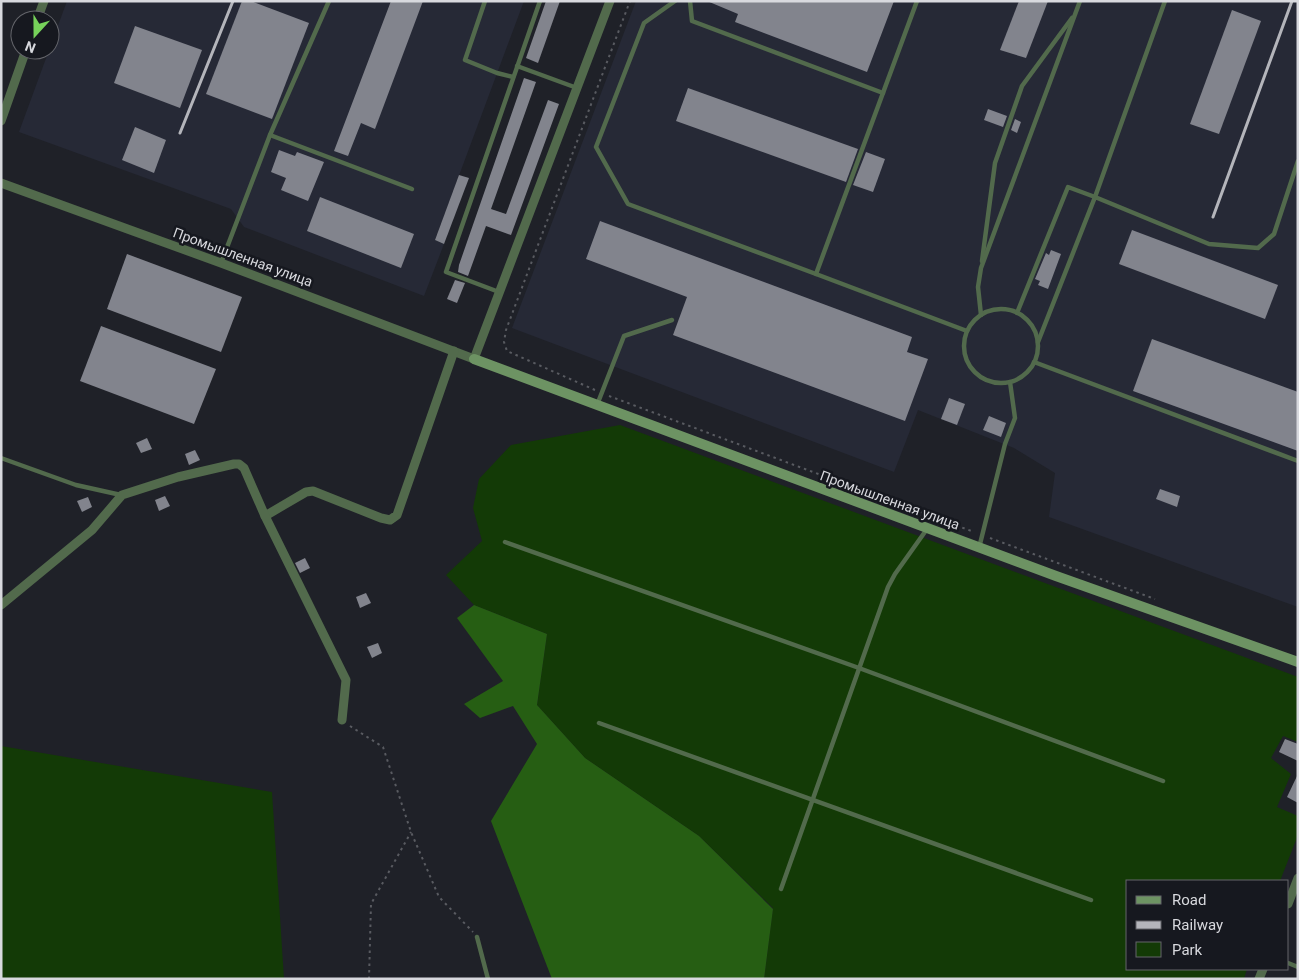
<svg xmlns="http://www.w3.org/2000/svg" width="1299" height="980" viewBox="0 0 1299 980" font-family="Roboto,sans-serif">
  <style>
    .built { fill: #262936 }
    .green { fill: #133a06 }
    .forest { fill: #265e13 }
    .building { fill: #82848d }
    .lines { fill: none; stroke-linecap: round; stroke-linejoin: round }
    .path { stroke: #595b61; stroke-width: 2; stroke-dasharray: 2.5 4; stroke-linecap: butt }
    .lane { stroke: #526a4c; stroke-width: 4.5 }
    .street { stroke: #526a4c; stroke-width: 9 }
    .secondary { stroke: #6d9363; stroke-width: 10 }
    .rail { stroke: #b4b5bb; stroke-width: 3 }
    .labels { text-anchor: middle; stroke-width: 5; stroke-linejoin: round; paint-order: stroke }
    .street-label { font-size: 14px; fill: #d8d9de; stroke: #16181f }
  </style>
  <rect width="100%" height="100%" fill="#1f2128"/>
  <g class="built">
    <path d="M 67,1 L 524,1 L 435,240 L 444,244 L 424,296 L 244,227 L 231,209 L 19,132 Z"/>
    <path d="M 636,1 L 1298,1 L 1298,607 L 1049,517 L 1055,473 L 1014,448 L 918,410 L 894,472 L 512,328 Z"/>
  </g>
  <g class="green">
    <path d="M 620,425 L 1298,677 L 1298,742 L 1283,736 L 1271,758 L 1291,774 L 1277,807 L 1298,816 L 1298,835 L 1280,881 L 1128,881 L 1128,969 L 1247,969 L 1244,979 L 764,979 L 773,908 L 699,836 L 585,758 L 537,705 L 547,634 L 474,605 L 446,575 L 482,541 L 473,508 L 479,479 L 511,445 Z"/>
    <path d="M 1,746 L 272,792 L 284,979 L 1,979 Z"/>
  </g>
  <path class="forest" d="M 474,605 L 547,634 L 537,705 L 585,758 L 699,836 L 773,909 L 764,979 L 552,979 L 491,821 L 537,744 L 513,706 L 480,718 L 464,704 L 503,681 L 457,618 Z"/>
  <g class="building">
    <path d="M 242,1 L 251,1 L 309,23 L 272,119 L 206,94 Z"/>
    <path d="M 391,1 L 423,1 L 375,129 L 361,123 L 348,156 L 334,151 Z"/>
    <path d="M 546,1 L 560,1 L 538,63 L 526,58 Z"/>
    <path d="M 707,1 L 894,1 L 867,72 L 735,22 L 738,14 Z"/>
    <path d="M 1019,1 L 1048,1 L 1026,58 L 1000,50 Z"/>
    <path d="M 1232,10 L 1261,21 L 1219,134 L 1190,124 Z"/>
    <path d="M 135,26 L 202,50 L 180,108 L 114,83 Z"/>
    <path d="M 524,78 L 536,82 L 491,209 L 506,214 L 548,100 L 559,104 L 511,235 L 486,226 L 468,276 L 458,272 L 459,265 Z"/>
    <path d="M 688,88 L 858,149 L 846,182 L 676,121 Z"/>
    <path d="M 988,109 L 1007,116 L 1003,127 L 984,120 Z"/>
    <path d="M 1015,119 L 1021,122 L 1017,133 L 1011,130 Z"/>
    <path d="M 135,127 L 166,140 L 154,173 L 122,160 Z"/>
    <path d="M 279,150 L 295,156 L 297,152 L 324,162 L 308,201 L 281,190 L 286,178 L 271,172 Z"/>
    <path d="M 866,152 L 885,159 L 873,192 L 853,185 Z"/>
    <path d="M 459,175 L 469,178 L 444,244 L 435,240 Z"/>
    <path d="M 320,197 L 414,234 L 401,268 L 307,231 Z"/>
    <path d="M 600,221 L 912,337 L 907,352 L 928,359 L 905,421 L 673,335 L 687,297 L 586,259 Z"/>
    <path d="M 1132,230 L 1278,285 L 1265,319 L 1119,264 Z"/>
    <path d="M 1051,250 L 1061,254 L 1048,289 L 1038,285 L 1040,281 L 1035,279 L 1046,253 L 1049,255 Z"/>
    <path d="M 127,254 L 242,297 L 221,352 L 107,309 Z"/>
    <path d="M 455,280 L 465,283 L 457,303 L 447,299 Z"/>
    <path d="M 101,326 L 216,369 L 194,424 L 80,381 Z"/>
    <path d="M 1152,339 L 1298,392 L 1298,451 L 1133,391 Z"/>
    <path d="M 949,398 L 965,404 L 957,425 L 941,419 Z"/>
    <path d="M 989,416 L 1006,423 L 1001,437 L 983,430 Z"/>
    <path d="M 147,438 L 152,449 L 141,453 L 136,443 Z"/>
    <path d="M 195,450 L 200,460 L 189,465 L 185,454 Z"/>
    <path d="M 1160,489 L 1180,496 L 1177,507 L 1156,499 Z"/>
    <path d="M 165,496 L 170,506 L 159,511 L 155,500 Z"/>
    <path d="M 88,497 L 92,507 L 82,512 L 77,501 Z"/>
    <path d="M 305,558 L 310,568 L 300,573 L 295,563 Z"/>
    <path d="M 366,593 L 371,603 L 360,608 L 356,597 Z"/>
    <path d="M 378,643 L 382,653 L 372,658 L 367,647 Z"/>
    <path d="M 1285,739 L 1298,744 L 1298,761 L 1279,752 Z"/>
    <path d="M 1298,774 L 1298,803 L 1287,797 Z"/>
  </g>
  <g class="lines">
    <g class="path">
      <path d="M 595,390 L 507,351 L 504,342 L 506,330 L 630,1"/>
      <path d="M 609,396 L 974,532"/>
      <path d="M 990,538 L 1155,599"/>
      <path d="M 350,726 L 383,747 L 411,832 L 439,897 L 473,932"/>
      <path d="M 369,979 L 371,904 L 411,832"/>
    </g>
    <g class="lane">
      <path d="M 485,1 L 465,60 L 497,73 L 513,77"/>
      <path d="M 675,1 L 644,23 L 596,147 L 628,204 L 816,274 L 967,331"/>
      <path d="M 690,1 L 692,21 L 883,93"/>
      <path d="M 517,66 L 577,88"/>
      <path d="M 270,135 L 412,189"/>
      <path d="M 982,261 L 995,163 L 1022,86 L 1072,18"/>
      <path d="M 221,263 L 270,135 L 329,1"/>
      <path d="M 816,274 L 917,1"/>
      <path d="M 499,292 L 446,272 L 540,1"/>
      <circle cx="1001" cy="346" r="37"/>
      <path d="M 1017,313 L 1068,187 L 1095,197 L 1165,1"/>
      <path d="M 981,315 L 978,287 L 981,268 L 1080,1"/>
      <path d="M 1038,342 L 1095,197 L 1209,244 L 1258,248 L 1274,234 L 1298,161"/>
      <path d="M 1034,362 L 1298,461"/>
      <path d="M 597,405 L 624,336 L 672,320"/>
      <path d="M 1,458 L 76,485 L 121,495"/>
      <path d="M 505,542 L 859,668 L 1163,781"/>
      <path d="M 979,548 L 1005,444 L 1015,418 L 1010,382"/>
      <path d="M 599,723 L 1091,900"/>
      <path d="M 781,889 L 888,587 L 895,574 L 927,529"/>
      <path d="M 477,937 L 488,979"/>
      <path d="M 1288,963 L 1298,967"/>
    </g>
    <g class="street">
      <path d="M 37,20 L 44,1"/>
      <path d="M 1,121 L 26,50"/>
      <path d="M 1,183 L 221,263 L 474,359 L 610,1"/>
      <path d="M 265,516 L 306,492 L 313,491 L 381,518 L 390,520 L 397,515 L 454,351"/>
      <path d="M 1,605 L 92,530 L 122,495 L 178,477 L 234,464 L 239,464 L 244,468 L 265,516 L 346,680 L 342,720"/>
      <path d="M 1288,904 L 1298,878"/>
      <path d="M 1259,979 L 1263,969"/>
    </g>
    <path class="secondary" d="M 474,359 L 1056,576 L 1298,662"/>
    <g class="rail">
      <path d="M 180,133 L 233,1"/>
      <path d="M 1213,217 L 1292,1"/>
    </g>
  </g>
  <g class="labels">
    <g class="street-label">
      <text transform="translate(243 257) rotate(20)" y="5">Промышленная улица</text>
      <text transform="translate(890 500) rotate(20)" y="5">Промышленная улица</text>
    </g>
  </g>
  <rect width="1299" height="980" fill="none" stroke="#d8d9de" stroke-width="5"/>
  <rect x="1126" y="880" width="162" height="90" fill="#16181f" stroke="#64656b"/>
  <rect x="1136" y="896" width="25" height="8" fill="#6d9363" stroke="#64656b"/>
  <text x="1172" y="905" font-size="15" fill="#d8d9de">Road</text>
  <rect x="1136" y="921" width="25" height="8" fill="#b4b5bb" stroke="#64656b"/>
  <text x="1172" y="930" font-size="15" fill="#d8d9de">Railway</text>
  <rect x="1136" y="942" width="25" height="15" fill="#133a06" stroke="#64656b"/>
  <text x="1172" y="955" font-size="15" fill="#d8d9de">Park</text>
  <g transform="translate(35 35) rotate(201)"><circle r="24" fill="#16181f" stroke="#64656b"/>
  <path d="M0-4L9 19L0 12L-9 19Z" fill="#76d25a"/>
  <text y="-8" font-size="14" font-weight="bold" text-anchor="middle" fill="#d8d9de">N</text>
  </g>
</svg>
